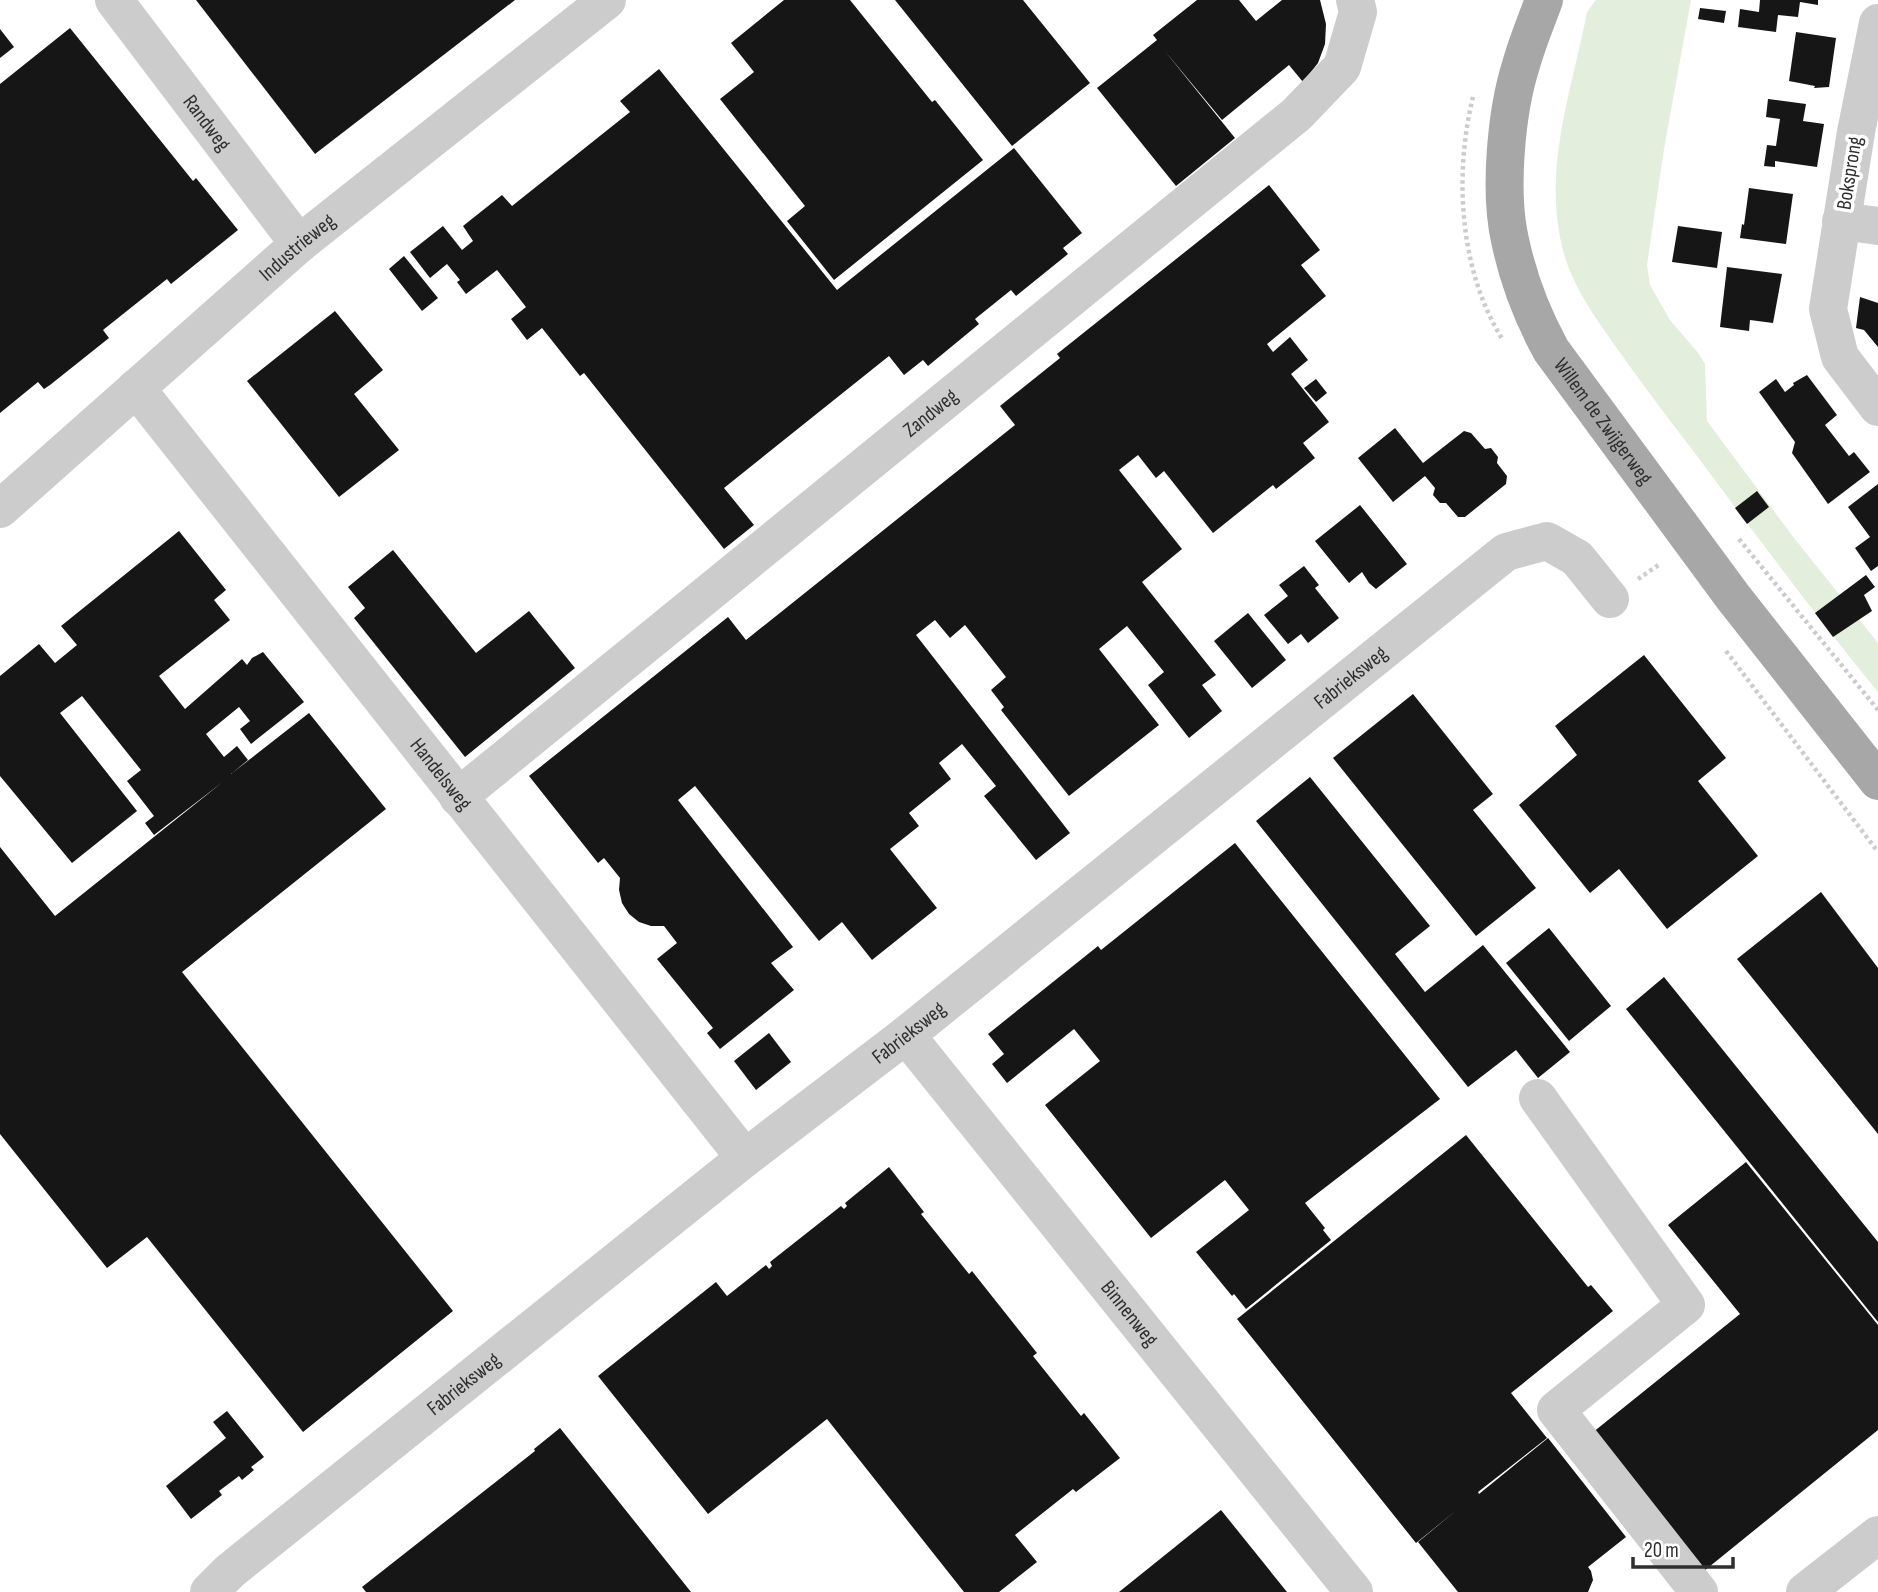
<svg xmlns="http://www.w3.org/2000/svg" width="1878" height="1592" viewBox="0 0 1878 1592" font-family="'Sofia Sans Condensed',sans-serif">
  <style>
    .green { fill: #e4eedc }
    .building { fill: #161616 }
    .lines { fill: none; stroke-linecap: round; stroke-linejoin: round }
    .path { stroke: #ccc; stroke-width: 4.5; stroke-dasharray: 3.5 3.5; stroke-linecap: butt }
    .minor { stroke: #ccc; stroke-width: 38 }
    .major { stroke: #a7a7a7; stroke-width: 38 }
    .labels { text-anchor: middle; stroke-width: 7; stroke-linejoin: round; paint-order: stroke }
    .street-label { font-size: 21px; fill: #2f2f2f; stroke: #fff }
  </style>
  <rect width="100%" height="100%" fill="#fff"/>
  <path class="green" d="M 1596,0 L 1691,0 L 1664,149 L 1647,265 L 1650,285 L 1670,320 L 1699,354 L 1705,364 L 1707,421 L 1794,538 L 1878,643 L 1878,692 C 1815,615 1756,535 1697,456 C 1671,422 1645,388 1621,354 C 1595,317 1568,282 1560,237 C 1545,162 1573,85 1587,12 Z"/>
  <g class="building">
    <path d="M 196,0 L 515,0 L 315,154 Z"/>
    <path d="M 784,0 L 850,0 L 932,102 L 935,100 L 983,160 L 834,280 L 787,221 L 805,206 L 720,99 L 754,72 L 731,43 Z"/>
    <path d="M 895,0 L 1023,0 L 1090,83 L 1012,146 Z"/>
    <path d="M 1197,0 L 1239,0 L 1256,21 L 1282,0 L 1320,0 L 1326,24 L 1325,44 L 1318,63 L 1303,82 L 1289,65 L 1222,120 L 1164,50 L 1235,138 L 1176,186 L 1097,88 L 1157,40 L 1153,35 Z"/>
    <path d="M 1760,0 L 1818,0 L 1818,5 L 1800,2 L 1798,17 L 1778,15 L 1776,32 L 1738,27 L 1740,9 L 1759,12 Z"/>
    <path d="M 1700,8 L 1726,11 L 1724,23 L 1698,19 Z"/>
    <path d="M 70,28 L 193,181 L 196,178 L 238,230 L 171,284 L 167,279 L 103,330 L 109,338 L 50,385 L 44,389 L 38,382 L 0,413 L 0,84 Z"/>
    <path d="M 0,29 L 14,47 L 0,58 Z"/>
    <path d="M 1796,32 L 1836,38 L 1829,87 L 1814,88 L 1815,86 L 1789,81 Z"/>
    <path d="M 659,69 L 837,290 L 1014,148 L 1082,233 L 1063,248 L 1068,254 L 1016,296 L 1011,290 L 975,319 L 979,324 L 928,366 L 923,360 L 904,375 L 889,356 L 724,488 L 754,525 L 724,549 L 584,373 L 580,376 L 542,328 L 527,340 L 511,319 L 526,307 L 497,270 L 466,294 L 457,282 L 460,280 L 447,264 L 430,278 L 410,252 L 443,226 L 462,250 L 473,241 L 463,226 L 502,195 L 512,206 L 630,112 L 620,101 Z"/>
    <path d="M 1768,99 L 1806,104 L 1803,121 L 1824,124 L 1817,167 L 1775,161 L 1775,167 L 1764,166 L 1767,145 L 1776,146 L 1780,119 L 1766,117 Z"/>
    <path d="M 1269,185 L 1320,250 L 1301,265 L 1326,296 L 1267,344 L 1273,352 L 1290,337 L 1308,360 L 1291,374 L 1329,422 L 1303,443 L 1315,458 L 1276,489 L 1273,485 L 1213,533 L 1164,471 L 1156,478 L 1138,455 L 1119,470 L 1182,549 L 1142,582 L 1216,675 L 1202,685 L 1222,711 L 1189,738 L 1148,685 L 1164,672 L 1127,626 L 1099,649 L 1159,725 L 1069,796 L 1001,710 L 1004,707 L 991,690 L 1006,677 L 965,625 L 950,638 L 935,620 L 916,635 L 1070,833 L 1036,860 L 984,796 L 996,786 L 962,744 L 939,763 L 951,779 L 909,813 L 919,826 L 890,849 L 937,908 L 872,960 L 842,922 L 819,941 L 695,786 L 678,800 L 793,947 L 771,963 L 794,990 L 720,1049 L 707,1033 L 713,1028 L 657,959 L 677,943 L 664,926 L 651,926 L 639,922 L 629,914 L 622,903 L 619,890 L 620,878 L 604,858 L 598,863 L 529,776 L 728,617 L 746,640 L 1015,425 L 1000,406 L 1060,358 L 1057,354 Z"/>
    <path d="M 1749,188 L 1793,194 L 1786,244 L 1740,238 L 1742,224 L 1744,225 Z"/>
    <path d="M 1678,226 L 1722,232 L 1717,268 L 1672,262 Z"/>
    <path d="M 404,256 L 438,298 L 422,311 L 389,269 Z"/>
    <path d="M 1727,267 L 1782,274 L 1773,323 L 1750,320 L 1749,331 L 1720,327 Z"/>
    <path d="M 1860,297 L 1878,303 L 1878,347 L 1864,330 L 1856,328 Z"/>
    <path d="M 335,311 L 383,370 L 354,394 L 399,450 L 339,497 L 247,381 Z"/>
    <path d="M 1807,375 L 1837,415 L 1825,425 L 1849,456 L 1854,452 L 1870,472 L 1828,504 L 1792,453 L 1795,442 L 1759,392 L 1776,379 L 1785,392 L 1794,385 L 1793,383 Z"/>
    <path d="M 1316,379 L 1327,393 L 1316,402 L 1304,388 Z"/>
    <path d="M 1395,428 L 1423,463 L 1464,431 L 1471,433 L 1485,449 L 1491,448 L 1498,457 L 1497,463 L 1507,476 L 1506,484 L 1465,517 L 1458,517 L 1446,503 L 1440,503 L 1433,495 L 1435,488 L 1425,476 L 1393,502 L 1358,458 Z"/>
    <path d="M 1878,484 L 1878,566 L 1871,571 L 1855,548 L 1870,537 L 1848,507 Z"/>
    <path d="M 1757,491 L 1769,507 L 1747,524 L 1735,508 Z"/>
    <path d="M 1360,505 L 1407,564 L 1376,589 L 1369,583 L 1362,572 L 1349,583 L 1315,541 Z"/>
    <path d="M 179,531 L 226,590 L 214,600 L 230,620 L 159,676 L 185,709 L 242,659 L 247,665 L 252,658 L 263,652 L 304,702 L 251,744 L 240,729 L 250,721 L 239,707 L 206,734 L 224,757 L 237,746 L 248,760 L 231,774 L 309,713 L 386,809 L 182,972 L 453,1311 L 303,1432 L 147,1237 L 107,1268 L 0,1134 L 0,847 L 55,916 L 224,781 L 154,835 L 145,823 L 154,816 L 127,781 L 141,770 L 82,696 L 60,713 L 137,811 L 72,863 L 0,776 L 0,676 L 39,644 L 55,663 L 77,645 L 61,626 Z"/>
    <path d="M 393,550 L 476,653 L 529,611 L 575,668 L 465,757 L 354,618 L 365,608 L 348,587 Z"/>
    <path d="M 1304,566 L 1319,585 L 1315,588 L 1339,618 L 1308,643 L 1301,634 L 1288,644 L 1264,615 L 1288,596 L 1279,585 Z"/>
    <path d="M 1866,575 L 1875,587 L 1864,595 L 1872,611 L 1833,637 L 1815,613 Z"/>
    <path d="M 1248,613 L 1286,660 L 1252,688 L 1214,641 Z"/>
    <path d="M 1644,655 L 1726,758 L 1698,781 L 1758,856 L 1667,929 L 1619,869 L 1590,893 L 1519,805 L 1577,755 L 1555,726 Z"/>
    <path d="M 1413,694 L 1493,794 L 1473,810 L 1536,888 L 1476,936 L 1333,758 Z"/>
    <path d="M 1310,777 L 1430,926 L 1395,954 L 1425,992 L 1483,945 L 1570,1052 L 1538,1078 L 1516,1050 L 1468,1087 L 1256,821 Z"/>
    <path d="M 1235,843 L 1440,1099 L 1305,1203 L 1325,1228 L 1323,1230 L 1331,1240 L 1246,1309 L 1234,1294 L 1232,1296 L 1196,1252 L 1249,1210 L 1225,1180 L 1151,1238 L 1045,1105 L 1100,1061 L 1074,1029 L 1007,1083 L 992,1064 L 1004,1054 L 988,1034 L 1098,946 L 1101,950 Z"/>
    <path d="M 1821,892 L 1878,968 L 1878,1134 L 1737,959 Z"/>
    <path d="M 1549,928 L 1611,1006 L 1569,1041 L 1506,963 Z"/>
    <path d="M 1664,977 L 1878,1242 L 1878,1322 L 1626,1009 Z"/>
    <path d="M 769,1033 L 791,1062 L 756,1090 L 734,1061 Z"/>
    <path d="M 1466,1135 L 1588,1287 L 1591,1285 L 1613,1311 L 1511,1393 L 1547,1438 L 1478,1492 L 1479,1494 L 1548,1438 L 1626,1537 L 1588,1567 L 1591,1571 L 1593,1580 L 1588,1592 L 1458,1592 L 1418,1542 L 1458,1509 L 1416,1543 L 1237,1319 Z"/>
    <path d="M 1746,1162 L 1878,1325 L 1878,1430 L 1704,1571 L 1592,1433 L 1740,1314 L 1668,1225 Z"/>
    <path d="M 889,1167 L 924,1212 L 921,1214 L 969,1274 L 972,1271 L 1037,1353 L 1033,1356 L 1081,1416 L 1084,1413 L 1120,1458 L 1076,1492 L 1073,1489 L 1015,1535 L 1037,1562 L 999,1592 L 964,1592 L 827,1419 L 708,1514 L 598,1376 L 716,1282 L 727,1296 L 766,1265 L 769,1269 L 772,1266 L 770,1262 L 841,1206 L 844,1209 L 847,1206 L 845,1203 Z"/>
    <path d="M 227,1411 L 264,1457 L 251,1467 L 254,1470 L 242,1480 L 239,1476 L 219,1491 L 222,1495 L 191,1519 L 166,1486 L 226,1438 L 213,1422 Z"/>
    <path d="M 560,1428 L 691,1592 L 366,1592 L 362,1587 L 535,1451 L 534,1449 Z"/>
    <path d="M 1221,1510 L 1287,1592 L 1119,1592 Z"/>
  </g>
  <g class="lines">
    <g class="path">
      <path d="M 1473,97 C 1454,174 1459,271 1503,340"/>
      <path d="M 1739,539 L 1878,710"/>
      <path d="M 1638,579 L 1660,564"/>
      <path d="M 1726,651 L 1878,852"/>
    </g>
    <g class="minor">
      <path id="s1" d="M 114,0 L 299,244"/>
      <path d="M 1878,23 L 1856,132 L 1828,309 L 1840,357 L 1878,407"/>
      <path d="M 1841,221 L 1878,226"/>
      <path id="s2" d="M 136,388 L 745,1158"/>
      <path id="s3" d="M 0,509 L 299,244 L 607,0"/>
      <path id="s4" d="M 458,797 L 1297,114 L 1342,67 L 1358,12 L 1355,0"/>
      <path id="s5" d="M 906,1035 L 1354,1592"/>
      <path d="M 1538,1098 L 1686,1305 L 1556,1410 L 1699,1592"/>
      <path id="s6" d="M 209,1592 L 230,1571 L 745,1158 L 906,1035 L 1506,552 L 1547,541 L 1577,558 L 1610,599"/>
      <path d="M 1805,1592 L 1878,1535"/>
    </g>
    <path class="major" id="s7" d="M 1544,0 C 1536,22 1527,43 1521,65 C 1506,112 1499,192 1510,240 C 1518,279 1532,315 1551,350 L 1733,597 L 1878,781"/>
  </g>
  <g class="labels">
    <g class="street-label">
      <text dy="7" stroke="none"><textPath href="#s1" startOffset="154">Randweg</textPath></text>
      <text transform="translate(1849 173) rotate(-81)" y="7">Boksprong</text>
      <text dy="7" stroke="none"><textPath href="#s3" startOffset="396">Industrieweg</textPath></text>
      <text dy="7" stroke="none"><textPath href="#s4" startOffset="609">Zandweg</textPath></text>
      <text dy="7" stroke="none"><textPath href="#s7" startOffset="452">Willem de Zwijgerweg</textPath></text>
      <text dy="7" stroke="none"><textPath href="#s6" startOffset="1463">Fabrieksweg</textPath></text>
      <text dy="7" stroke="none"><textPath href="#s2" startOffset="492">Handelsweg</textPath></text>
      <text dy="7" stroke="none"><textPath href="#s6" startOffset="896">Fabrieksweg</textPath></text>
      <text dy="7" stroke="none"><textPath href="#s5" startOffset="357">Binnenweg</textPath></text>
      <text dy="7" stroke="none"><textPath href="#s6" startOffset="329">Fabrieksweg</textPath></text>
    </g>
  </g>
  <path d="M1633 1557v10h100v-10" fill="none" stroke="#2f2f2f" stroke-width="3.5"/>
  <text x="1644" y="1557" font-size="21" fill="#2f2f2f" stroke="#ffffff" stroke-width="5" paint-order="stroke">20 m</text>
</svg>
